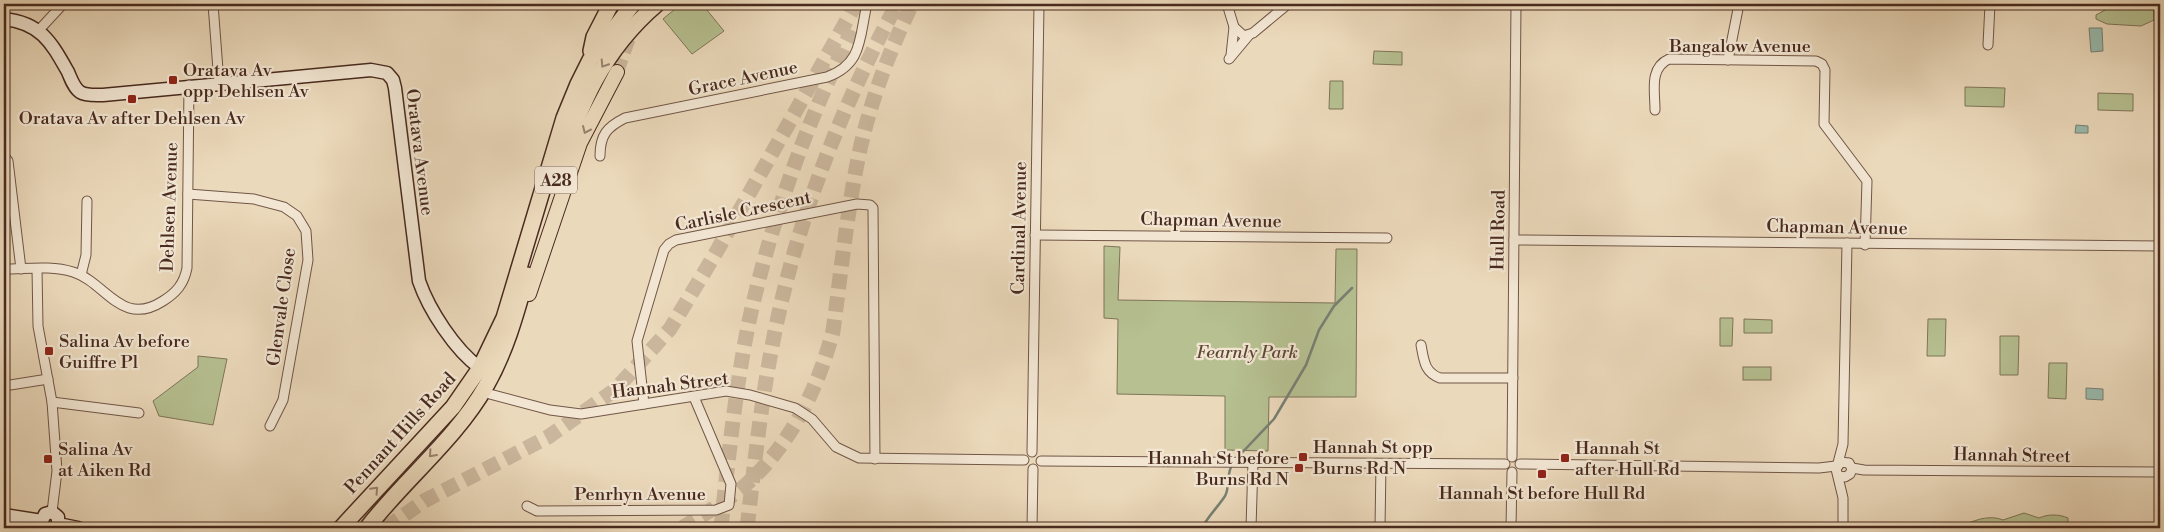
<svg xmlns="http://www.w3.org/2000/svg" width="2164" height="532" viewBox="0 0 2164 532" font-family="'Libre Bodoni',serif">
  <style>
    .green { fill: #b6c091; stroke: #7f7558 }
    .water { fill: #98baad; stroke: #788074 }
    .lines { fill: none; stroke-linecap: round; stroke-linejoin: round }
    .stream { stroke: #788074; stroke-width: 2.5 }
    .primary-tunnel { stroke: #cab69c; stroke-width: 14; stroke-dasharray: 14 7; stroke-linecap: butt }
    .highway-tunnel { stroke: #cab69c; stroke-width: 15; stroke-dasharray: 15 8; stroke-linecap: butt }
    .street-casing { stroke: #715646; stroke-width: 11 }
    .secondary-casing { stroke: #482a1f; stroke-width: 15 }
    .primary-casing { stroke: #482a1f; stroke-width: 16 }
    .highway-casing { stroke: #482a1f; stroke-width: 18 }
    .street { stroke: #f2e6d3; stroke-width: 9 }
    .secondary { stroke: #f2e6d3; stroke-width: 12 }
    .primary { stroke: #ebd9bb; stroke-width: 14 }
    .highway { stroke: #ebd9bb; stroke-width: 15 }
    .oneway { stroke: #9a826d }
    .poi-dot { fill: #8f2418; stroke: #f2e6d3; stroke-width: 2 }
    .labels { text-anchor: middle; stroke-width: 4.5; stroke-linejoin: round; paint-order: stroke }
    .shield { fill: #f2e6d3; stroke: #7b6255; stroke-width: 1 }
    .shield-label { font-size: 16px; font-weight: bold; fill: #482a1f }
    .street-label { font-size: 18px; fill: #482a1f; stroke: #f2e6d3 }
    .poi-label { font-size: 18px; fill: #482a1f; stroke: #f2e6d3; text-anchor: start }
    .park-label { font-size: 18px; font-style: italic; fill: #5e4836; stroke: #f2e6d3 }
  </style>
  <rect width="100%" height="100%" fill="#ebd9bb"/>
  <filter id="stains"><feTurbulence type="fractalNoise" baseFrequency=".004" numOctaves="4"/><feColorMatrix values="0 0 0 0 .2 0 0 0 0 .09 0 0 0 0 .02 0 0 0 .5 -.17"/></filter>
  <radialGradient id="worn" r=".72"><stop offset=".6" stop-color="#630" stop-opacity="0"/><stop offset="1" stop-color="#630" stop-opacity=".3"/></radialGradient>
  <g class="green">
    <path d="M 681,4 L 702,4 L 724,31 L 692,54 L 663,19 Z"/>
    <path d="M 2116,4 L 2153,4 L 2154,20 L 2141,26 L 2107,24 L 2096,19 L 2096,15 Z"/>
    <path d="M 1374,51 L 1402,52 L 1402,65 L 1373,64 Z"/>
    <path d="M 1330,81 L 1343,81 L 1343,109 L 1329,109 Z"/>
    <path d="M 1965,87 L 2005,88 L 2004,107 L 1965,106 Z"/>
    <path d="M 2098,93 L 2133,94 L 2133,111 L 2098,110 Z"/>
    <path d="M 1104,246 L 1120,247 L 1118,300 L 1335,303 L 1336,249 L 1357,249 L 1356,397 L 1269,397 L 1268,451 L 1225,450 L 1225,396 L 1117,394 L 1118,319 L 1104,318 Z"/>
    <path d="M 1720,318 L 1733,318 L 1732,346 L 1720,346 Z"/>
    <path d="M 1744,319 L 1772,320 L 1772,333 L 1744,333 Z"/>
    <path d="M 1928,319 L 1946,319 L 1945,356 L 1927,356 Z"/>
    <path d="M 2000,336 L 2019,336 L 2018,375 L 2000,375 Z"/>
    <path d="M 198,356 L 227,359 L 213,425 L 159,416 L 153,401 L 198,367 Z"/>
    <path d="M 2049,363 L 2067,363 L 2066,399 L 2048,398 Z"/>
    <rect x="1743" y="367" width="28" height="13"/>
    <path d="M 2024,513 L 2039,518 C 2048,514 2059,514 2068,518 L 2068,522 L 2054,528 L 1965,528 L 1966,524 C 1978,519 1991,515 2003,520 Z"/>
  </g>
  <g class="water">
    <path d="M 2102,28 L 2103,51 L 2091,52 L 2089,28 Z"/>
    <path d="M 2076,125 L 2088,126 L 2088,133 L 2075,133 Z"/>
    <path d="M 2086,388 L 2103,389 L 2103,400 L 2086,399 Z"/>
  </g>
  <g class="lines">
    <g class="stream">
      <path d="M 1235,460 L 1274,419 L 1306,365 L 1319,330 L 1334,306 L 1352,288"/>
      <path d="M 1202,528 C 1208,516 1218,507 1225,496 C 1230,488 1226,475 1232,465"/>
    </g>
    <path class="primary-tunnel" d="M 617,72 L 632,29"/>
    <g class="highway-tunnel">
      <path d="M 386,528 L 424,501 L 548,437 L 615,390 L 670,329 L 714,256 L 856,4"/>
      <path d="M 682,528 C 702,515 724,503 742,488 C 789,448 818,389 833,331 C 841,272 847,212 859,154 C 870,102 889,52 912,4"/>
      <path d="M 721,528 C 728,461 735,392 748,326 C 770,223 806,124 852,30"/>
      <path d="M 747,528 C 754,469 760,410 771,352 C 793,230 838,113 897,4"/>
    </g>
    <g class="street-casing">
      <g id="street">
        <path d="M 213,4 L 219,83"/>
        <path d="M 1227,4 L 1234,27 L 1244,36 L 1253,33 L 1288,4"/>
        <path d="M 39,30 L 63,4"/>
        <path d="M 1988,45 L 1990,4"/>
        <path d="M 1231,55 L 1234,27"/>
        <path d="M 1229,59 L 1249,35"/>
        <path d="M 1728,60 L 1739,4"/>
        <path d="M 1655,110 C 1655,91 1649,68 1669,59 L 1816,61 L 1822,64 L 1825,70 L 1824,124 L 1867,181 L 1865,245"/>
        <path d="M 4,156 L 8,161 L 21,269"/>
        <path d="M 600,156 C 600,135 607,127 625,118 L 827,77 C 863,64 859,38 867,4"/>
        <path d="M 188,194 L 254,199 L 284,207 L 297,216 L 306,231 L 308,260 L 283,400 L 270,426"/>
        <path d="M 1035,235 L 1387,238"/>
        <path d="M 1514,240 L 2160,246"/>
        <path d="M 4,269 C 26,269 51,265 73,272 C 106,282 121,328 163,301 C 176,293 184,284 187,268 L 189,85"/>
        <path d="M 37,269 L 38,326 L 52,402 L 57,471 L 52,512"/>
        <path d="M 81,275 L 86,255 L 87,201"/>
        <path d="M 1421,345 C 1424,360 1424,372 1440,378 L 1513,378"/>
        <path d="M 4,386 L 48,379"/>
        <path d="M 482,392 L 550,410 L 581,414 L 726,391 L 750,395 L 795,408 L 812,419 L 836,447 L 859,458 L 1024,460"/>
        <path d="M 52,402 L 139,413"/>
        <path d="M 644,404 L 637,341 L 664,250 L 669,244 L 676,240 L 857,204 L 870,205 L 873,208 L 875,459"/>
        <path d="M 1032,452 L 1039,4"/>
        <path d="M 1512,457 L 1516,4"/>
        <path d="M 1041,461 L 1505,464"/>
        <path d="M 1838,463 L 1843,444 L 1847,243"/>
        <path d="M 1520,464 L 1819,468 L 1836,466"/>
        <path d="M 1852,468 L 1864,470 L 2160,472"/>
        <path d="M 1839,476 L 1845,477 L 1850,474 L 1852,469 L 1849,463"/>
        <path d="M 527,506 L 537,511 L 716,510 L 729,505 L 731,484 L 694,397"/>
        <path d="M 1032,528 L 1033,469"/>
        <path d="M 1251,528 L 1253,462"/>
        <path d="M 1380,528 L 1381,464"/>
        <path d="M 1511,528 L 1512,472"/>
        <path d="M 1843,528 L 1843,498 L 1836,469 L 1841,462 L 1848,463"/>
      </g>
    </g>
    <g class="secondary-casing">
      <g id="secondary">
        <path d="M 4,19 C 41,23 51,42 68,72 C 71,79 74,88 80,92 C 86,96 96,95 103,95 L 371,70 L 387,73 L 393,80 L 395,88 L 419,281 C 429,310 455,350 480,368"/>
        <path d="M 4,515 L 42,521"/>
        <path d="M 42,521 L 45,514 L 52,512 L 58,517 L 58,524"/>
        <path d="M 58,524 L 78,528"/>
      </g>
    </g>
    <g class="primary-casing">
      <path id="primary" d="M 529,294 L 580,143 L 617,72"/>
    </g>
    <g class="highway-casing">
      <g id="highway">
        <path d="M 591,51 L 594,37 L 611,4"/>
        <path d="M 558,172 C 580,105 602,51 657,4"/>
        <path d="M 341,528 L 453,407 L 480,368 L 504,318 L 564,118 L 578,84 L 590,60 L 633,4"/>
        <path d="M 367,528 C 404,480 456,439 486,386 C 506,351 516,314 527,275"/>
      </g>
    </g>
    <use href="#street" class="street"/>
    <use href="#secondary" class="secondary"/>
    <use href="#primary" class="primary"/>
    <use href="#highway" class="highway"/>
  </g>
  <defs><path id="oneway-chevron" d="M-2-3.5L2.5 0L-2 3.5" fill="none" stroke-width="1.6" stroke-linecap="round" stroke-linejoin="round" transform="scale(1.25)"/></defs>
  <g class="oneway">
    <use href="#oneway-chevron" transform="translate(604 64) rotate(123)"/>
    <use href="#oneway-chevron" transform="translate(586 130) rotate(114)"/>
    <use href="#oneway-chevron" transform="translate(432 454) rotate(132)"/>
    <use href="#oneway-chevron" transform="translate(375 490) rotate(-47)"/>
  </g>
  <g class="poi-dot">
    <rect x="168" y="75" width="10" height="10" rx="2.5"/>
    <rect x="127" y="94" width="10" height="10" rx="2.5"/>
    <rect x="44" y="346" width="10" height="10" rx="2.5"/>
    <rect x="1298" y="452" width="10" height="10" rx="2.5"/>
    <rect x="1560" y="453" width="10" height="10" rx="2.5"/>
    <rect x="43" y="454" width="10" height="10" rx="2.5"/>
    <rect x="1294" y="463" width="10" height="10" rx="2.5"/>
    <rect x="1537" y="469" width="10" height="10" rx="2.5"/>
  </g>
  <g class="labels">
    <rect class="shield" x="535" y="166.5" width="42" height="27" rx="4"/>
    <g class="shield-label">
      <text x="556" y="186">A28</text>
    </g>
    <g class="street-label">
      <text x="1740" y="52">Bangalow Avenue</text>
      <text transform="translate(743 78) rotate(-12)" y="6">Grace Avenue</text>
      <text transform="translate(420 152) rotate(83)" y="6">Oratava Avenue</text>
      <text transform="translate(169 207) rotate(-88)" y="6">Dehlsen Avenue</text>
      <text transform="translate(743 211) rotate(-12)" y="6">Carlisle Crescent</text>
      <text transform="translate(1211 220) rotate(1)" y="6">Chapman Avenue</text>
      <text transform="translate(1837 227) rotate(1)" y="6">Chapman Avenue</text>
      <text transform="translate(1019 228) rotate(-89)" y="6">Cardinal Avenue</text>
      <text transform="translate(1498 230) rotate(-89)" y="6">Hull Road</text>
      <text transform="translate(281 307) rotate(-82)" y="6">Glenvale Close</text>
      <text transform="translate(670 385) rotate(-7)" y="6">Hannah Street</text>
      <text transform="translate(400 433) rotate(-48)" y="6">Pennant Hills Road</text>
      <text transform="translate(2012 455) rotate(1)" y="6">Hannah Street</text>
      <text x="640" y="500">Penrhyn Avenue</text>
    </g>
    <g class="poi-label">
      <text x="183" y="76">Oratava Av<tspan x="183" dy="21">opp Dehlsen Av</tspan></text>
      <text x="132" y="124" text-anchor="middle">Oratava Av after Dehlsen Av</text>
      <text x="59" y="347">Salina Av before<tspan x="59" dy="21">Guiffre Pl</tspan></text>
      <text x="1313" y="453">Hannah St opp<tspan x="1313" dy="21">Burns Rd N</tspan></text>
      <text x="1575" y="454">Hannah St<tspan x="1575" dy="21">after Hull Rd</tspan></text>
      <text x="58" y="455">Salina Av<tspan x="58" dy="21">at Aiken Rd</tspan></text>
      <text x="1289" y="464" text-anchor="end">Hannah St before<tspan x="1289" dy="21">Burns Rd N</tspan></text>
      <text x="1542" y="499" text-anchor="middle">Hannah St before Hull Rd</text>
    </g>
    <g class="park-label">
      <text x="1247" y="358">Fearnly Park</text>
    </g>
  </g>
  <rect width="2164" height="532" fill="none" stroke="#ebd9bb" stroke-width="20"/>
  <rect x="5" y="5" width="2154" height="522" fill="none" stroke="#482a1f" stroke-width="2.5"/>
  <rect x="10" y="10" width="2144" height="512" fill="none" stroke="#482a1f"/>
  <rect width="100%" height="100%" filter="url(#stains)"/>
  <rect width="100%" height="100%" fill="url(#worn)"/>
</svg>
